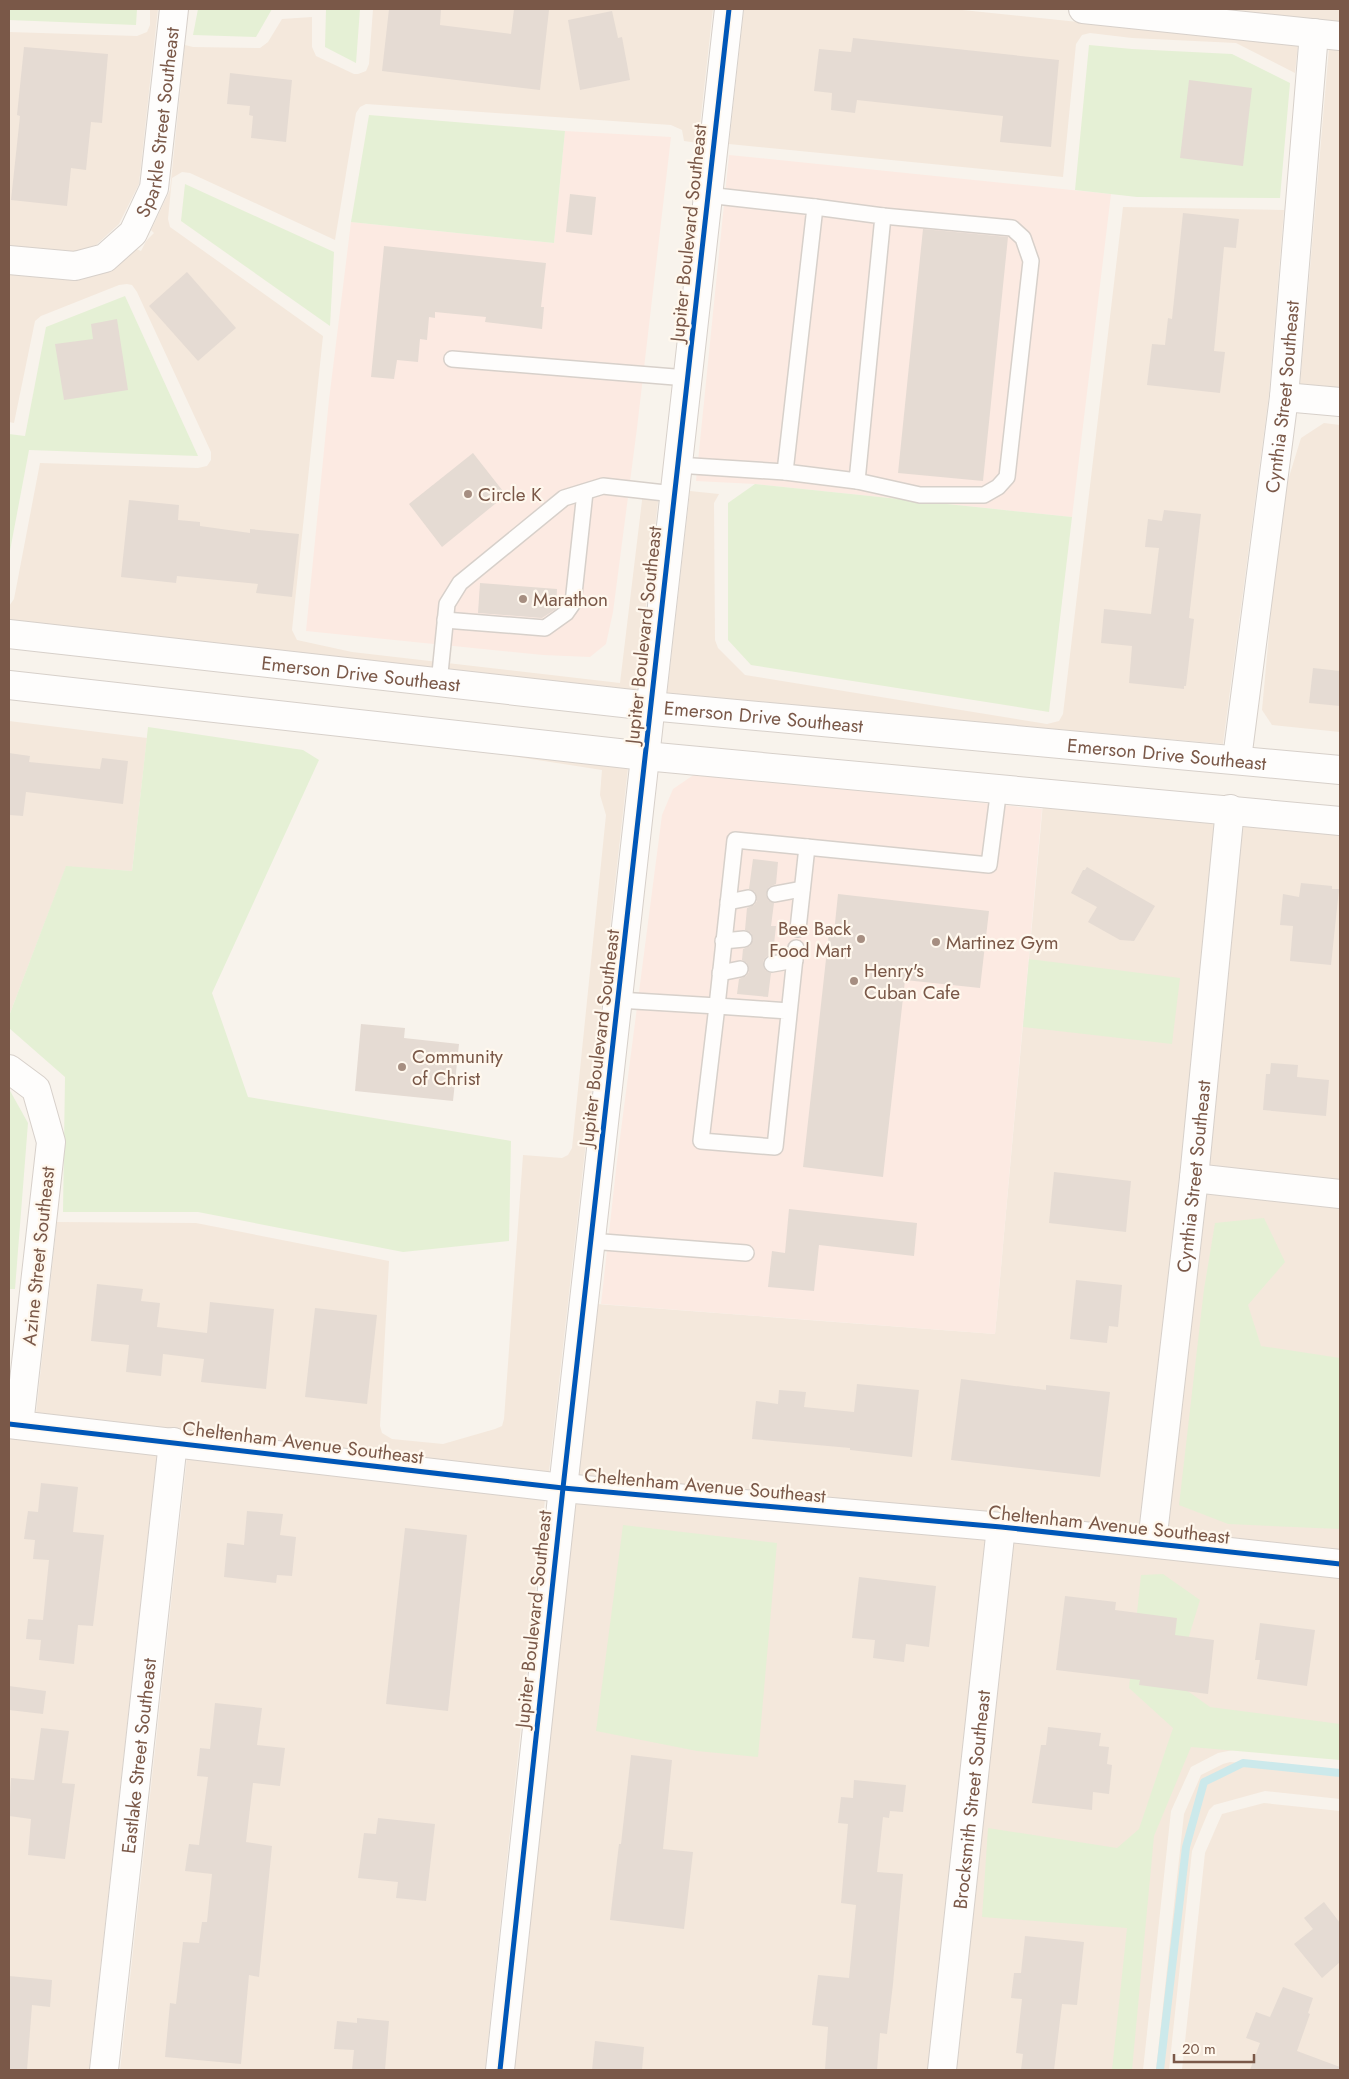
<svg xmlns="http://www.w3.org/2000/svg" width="1349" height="2079" viewBox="0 0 1349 2079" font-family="Jost,sans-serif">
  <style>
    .residential { fill: #f4e8dc }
    .commercial { fill: #fceae2 }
    .green { fill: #e5f0d5 }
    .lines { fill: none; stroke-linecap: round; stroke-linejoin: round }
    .stream { stroke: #cce9eb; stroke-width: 8 }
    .building { fill: #e5dbd3 }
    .service-casing { stroke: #d7d0ca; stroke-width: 18 }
    .minor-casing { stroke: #d7d0ca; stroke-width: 30 }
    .tertiary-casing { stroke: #d7d0ca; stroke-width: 30 }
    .service { stroke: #fefdfc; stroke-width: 15 }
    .minor { stroke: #fefdfc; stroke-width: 28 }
    .tertiary { stroke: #fefdfc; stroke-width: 28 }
    .cycleway-casing { stroke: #fff8ee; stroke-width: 8 }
    .cycleway { stroke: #0057b8; stroke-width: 5 }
    .poi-dot { fill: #a68e81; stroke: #fff8ee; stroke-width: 2 }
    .labels { text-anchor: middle; stroke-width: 4.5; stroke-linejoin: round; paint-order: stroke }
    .street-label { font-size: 19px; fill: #7a5848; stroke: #fff8ee }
    .poi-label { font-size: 19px; fill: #7a5848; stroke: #fff8ee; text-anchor: start }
  </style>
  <rect width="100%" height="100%" fill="#f8f3ec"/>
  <g class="residential">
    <path d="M 150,9 L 158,9 L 139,184 L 119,224 L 96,245 L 73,252 L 9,246 L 9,32 L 137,36 L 147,32 L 150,25 Z"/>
    <path d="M 373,9 L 713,9 L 698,143 L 684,141 L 682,130 L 671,125 L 366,104 L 360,107 L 356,113 L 335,240 L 190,173 L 182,172 L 172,178 L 168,219 L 170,227 L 323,336 L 292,630 L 297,640 L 352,652 L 620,683 L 644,484 L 660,485 L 636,691 L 9,620 L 9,606 L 14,599 L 40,463 L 198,468 L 207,466 L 211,460 L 211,452 L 137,292 L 132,285 L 127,284 L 119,285 L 41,316 L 35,321 L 14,423 L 9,422 L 9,274 L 80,280 L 116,268 L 136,249 L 141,251 L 146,241 L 154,233 L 151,230 L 170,190 L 185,45 L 193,47 L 260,48 L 268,42 L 282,19 L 312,17 L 312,47 L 316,56 L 354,74 L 358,74 L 366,71 L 369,64 Z"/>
    <path d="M 744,9 L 953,9 L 1298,45 L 1295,73 L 1236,43 L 1132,38 L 1090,33 L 1082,35 L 1076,44 L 1063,177 L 729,144 Z"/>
    <path d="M 1213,9 L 1340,9 L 1340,22 L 1316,20 Z"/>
    <path d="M 1329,48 L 1340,49 L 1340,389 L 1300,385 Z"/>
    <path d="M 1123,207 L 1284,210 L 1269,395 L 1223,744 L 667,694 L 690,491 L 719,494 L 714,503 L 715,640 L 718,648 L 745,675 L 1047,724 L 1059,721 L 1063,714 Z"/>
    <path d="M 1324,423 L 1340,425 L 1340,732 L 1272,725 L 1262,710 L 1281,503 L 1301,438 Z"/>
    <path d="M 9,721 L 147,738 L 132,871 L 66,867 L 9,1016 Z"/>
    <path d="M 499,754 L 628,768 L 549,1472 L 36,1413 L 57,1222 L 196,1223 L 389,1261 L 380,1426 L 382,1433 L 392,1439 L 443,1444 L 495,1429 L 502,1426 L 504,1419 L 523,1155 L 562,1158 L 568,1155 L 572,1148 L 606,815 L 600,795 L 602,770 Z"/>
    <path d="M 1044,792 L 1340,821 L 1340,1757 L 1248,1747 L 1218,1753 L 1191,1767 L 1171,1811 L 1143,2070 L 500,2070 L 583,1303 L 995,1334 Z"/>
    <path d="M 9,1437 L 157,1454 L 89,2070 L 9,2070 Z"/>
    <path d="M 187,1457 L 545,1499 L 485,2070 L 120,2070 Z"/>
    <path d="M 1230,1762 L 1340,1772 L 1340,1799 L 1265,1791 L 1214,1805 L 1209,1810 L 1192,1851 L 1169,2070 L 1156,2070 L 1184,1814 L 1201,1775 L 1223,1764 Z"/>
    <path d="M 1264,1803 L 1340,1811 L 1340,2070 L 1182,2070 L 1205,1853 L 1222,1814 Z"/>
  </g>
  <g class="commercial">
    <path d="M 565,131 L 671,137 L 637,428 L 613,612 L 606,644 L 590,657 L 543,655 L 306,631 L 329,400 L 351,222 L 554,243 Z"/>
    <path d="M 729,155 L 1111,194 L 1072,517 L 755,484 L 696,481 Z"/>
    <path d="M 695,774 L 1042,809 L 995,1334 L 601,1304 L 617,1161 L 662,815 L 673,789 Z"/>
  </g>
  <g class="green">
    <path d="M 9,9 L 137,9 L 136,25 L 9,20 Z"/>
    <path d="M 198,9 L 272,9 L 256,37 L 193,35 Z"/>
    <path d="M 326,9 L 360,9 L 356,63 L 325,47 Z"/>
    <path d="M 1089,45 L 1132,49 L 1232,54 L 1290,83 L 1280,198 L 1137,197 L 1075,190 Z"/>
    <path d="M 369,115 L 565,131 L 554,243 L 351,222 Z"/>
    <path d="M 185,184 L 334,252 L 330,326 L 181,221 Z"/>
    <path d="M 125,296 L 198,456 L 29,450 L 9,556 L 9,434 L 25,436 L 46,327 Z"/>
    <path d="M 755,484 L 1072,517 L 1049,712 L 751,665 L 728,640 L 728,503 Z"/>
    <path d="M 148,727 L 303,750 L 319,760 L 212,993 L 248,1097 L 511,1141 L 509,1241 L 403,1252 L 198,1212 L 63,1212 L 65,1077 L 9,1028 L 9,1016 L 66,866 L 132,871 Z"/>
    <path d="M 1029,959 L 1180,978 L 1172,1044 L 1023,1027 Z"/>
    <path d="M 9,1089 L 28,1123 L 15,1289 L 9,1289 Z"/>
    <path d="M 1264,1218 L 1285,1262 L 1248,1305 L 1261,1346 L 1340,1358 L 1340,1529 L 1228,1524 L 1179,1505 L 1204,1289 L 1215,1223 Z"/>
    <path d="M 623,1525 L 777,1543 L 758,1757 L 697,1751 L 596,1731 Z"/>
    <path d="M 1163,1574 L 1200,1600 L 1175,1682 L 1210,1707 L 1340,1724 L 1340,1760 L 1191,1747 L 1154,1836 L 1132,2070 L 1112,2070 L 1127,1928 L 982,1917 L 988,1828 L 1117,1848 L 1139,1829 L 1173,1728 L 1129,1688 L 1141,1575 Z"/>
  </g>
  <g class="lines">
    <path class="stream" d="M 1160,2070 L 1186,1847 L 1204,1782 L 1243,1763 L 1340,1773"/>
  </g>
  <g class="building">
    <path d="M 389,9 L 441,9 L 440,25 L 511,34 L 514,9 L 549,10 L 540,90 L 382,71 Z"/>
    <path d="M 612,11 L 618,38 L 622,37 L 630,80 L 580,90 L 568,20 Z"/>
    <path d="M 853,38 L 1059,60 L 1051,147 L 1000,142 L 1003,116 L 857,100 L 855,113 L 831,110 L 832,93 L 814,91 L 819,49 L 851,52 Z"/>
    <path d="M 24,47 L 108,54 L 102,123 L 91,122 L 86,170 L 71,168 L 67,206 L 11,200 L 20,116 L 17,115 Z"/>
    <path d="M 230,73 L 292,80 L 286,142 L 251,138 L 253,116 L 249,115 L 250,106 L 227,104 Z"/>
    <path d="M 1189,80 L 1252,88 L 1243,166 L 1180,158 Z"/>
    <path d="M 570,194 L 596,197 L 592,235 L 566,232 Z"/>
    <path d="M 1183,213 L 1239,219 L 1236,248 L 1224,247 L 1214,351 L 1225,352 L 1220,393 L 1147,385 L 1152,344 L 1165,345 L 1168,318 L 1172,319 Z"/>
    <path d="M 923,229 L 1008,237 L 983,481 L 898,473 Z"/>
    <path d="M 384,246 L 546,263 L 541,307 L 544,307 L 542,329 L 485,322 L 486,317 L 435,312 L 435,318 L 429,317 L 427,340 L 420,339 L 418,362 L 397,360 L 394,379 L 371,377 Z"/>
    <path d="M 187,272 L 236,328 L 198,361 L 149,306 Z"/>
    <path d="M 117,319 L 128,390 L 64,400 L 55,344 L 93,339 L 91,324 Z"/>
    <path d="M 473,453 L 506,495 L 442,547 L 409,504 Z"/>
    <path d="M 129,500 L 179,505 L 178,520 L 200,522 L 200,526 L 250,533 L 250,529 L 299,534 L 292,597 L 256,593 L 258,584 L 177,576 L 176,583 L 121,577 Z"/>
    <path d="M 1164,510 L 1201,514 L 1189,618 L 1194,619 L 1186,686 L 1184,686 L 1184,689 L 1129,683 L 1132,646 L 1101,643 L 1104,609 L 1151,614 L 1159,548 L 1145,547 L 1148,519 L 1162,521 Z"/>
    <path d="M 480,583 L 557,589 L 556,609 L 542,618 L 478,613 Z"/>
    <path d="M 1313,668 L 1340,671 L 1340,706 L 1309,703 Z"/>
    <path d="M 9,753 L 30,756 L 29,762 L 100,769 L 102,758 L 128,761 L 123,804 L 26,792 L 23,816 L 9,815 Z"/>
    <path d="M 753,859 L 778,862 L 776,884 L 769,887 L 766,895 L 768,900 L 774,903 L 771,926 L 776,926 L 773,954 L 766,957 L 763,961 L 765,970 L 771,973 L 768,997 L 737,994 L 739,979 L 746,976 L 749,972 L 747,963 L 742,960 L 743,949 L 750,946 L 753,939 L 751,933 L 745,930 L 747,908 L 754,905 L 757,901 L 755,892 L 749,889 Z"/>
    <path d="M 1087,867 L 1155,906 L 1134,941 L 1120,940 L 1088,922 L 1097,907 L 1071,893 L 1083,870 L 1085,870 Z"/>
    <path d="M 1301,883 L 1332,886 L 1332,889 L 1339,889 L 1331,965 L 1290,961 L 1293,926 L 1280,925 L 1283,894 L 1299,897 Z"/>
    <path d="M 838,894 L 989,911 L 980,988 L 905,980 L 883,1177 L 803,1167 L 829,932 L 834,933 Z"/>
    <path d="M 361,1024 L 405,1028 L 404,1038 L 459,1044 L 453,1101 L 355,1091 Z"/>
    <path d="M 1271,1063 L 1298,1065 L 1297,1077 L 1329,1080 L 1326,1116 L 1263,1110 L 1266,1074 L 1270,1074 Z"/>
    <path d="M 1054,1172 L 1131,1181 L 1126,1232 L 1049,1223 Z"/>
    <path d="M 789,1209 L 917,1223 L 914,1256 L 819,1245 L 814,1291 L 768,1287 L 772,1251 L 785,1253 Z"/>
    <path d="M 1076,1280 L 1122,1285 L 1118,1327 L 1109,1326 L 1107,1343 L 1070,1339 Z"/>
    <path d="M 97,1284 L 143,1289 L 141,1301 L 160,1303 L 157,1327 L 207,1333 L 210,1302 L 274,1309 L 266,1389 L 201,1382 L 204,1359 L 163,1354 L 161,1376 L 126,1372 L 129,1345 L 91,1341 Z"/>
    <path d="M 315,1308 L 377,1315 L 367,1404 L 305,1397 Z"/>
    <path d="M 961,1379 L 1046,1390 L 1046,1385 L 1110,1392 L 1100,1477 L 951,1460 Z"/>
    <path d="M 857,1384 L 919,1390 L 912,1457 L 850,1450 L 850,1448 L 752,1439 L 756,1401 L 778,1404 L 779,1390 L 806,1392 L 804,1407 L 854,1412 Z"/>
    <path d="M 41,1483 L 78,1487 L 73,1532 L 104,1535 L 93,1626 L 78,1625 L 74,1664 L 39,1660 L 41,1640 L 26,1639 L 28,1619 L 43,1620 L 49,1560 L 33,1559 L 35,1540 L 24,1539 L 28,1511 L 38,1512 Z"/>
    <path d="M 247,1511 L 283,1514 L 280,1535 L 296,1537 L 292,1576 L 277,1575 L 276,1583 L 224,1577 L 227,1543 L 244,1545 Z"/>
    <path d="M 405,1528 L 467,1535 L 448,1711 L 386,1704 Z"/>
    <path d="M 859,1577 L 936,1586 L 929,1647 L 906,1644 L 904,1662 L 873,1658 L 875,1640 L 852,1638 Z"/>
    <path d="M 1065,1596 L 1116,1602 L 1115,1610 L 1177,1618 L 1175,1635 L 1214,1640 L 1208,1694 L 1139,1685 L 1140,1680 L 1056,1670 Z"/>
    <path d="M 1260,1623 L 1315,1630 L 1307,1686 L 1257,1679 L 1260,1660 L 1255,1660 Z"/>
    <path d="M 9,1686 L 46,1691 L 43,1714 L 9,1710 Z"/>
    <path d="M 215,1703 L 262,1708 L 257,1745 L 285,1748 L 280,1786 L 253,1783 L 246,1842 L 272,1846 L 259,1977 L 249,1975 L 241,2064 L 165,2057 L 170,2003 L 176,2004 L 183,1942 L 199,1943 L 202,1922 L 207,1922 L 212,1874 L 185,1871 L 189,1844 L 199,1845 L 208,1777 L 197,1776 L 200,1748 L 210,1749 Z"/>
    <path d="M 1048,1727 L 1101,1733 L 1099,1746 L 1109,1747 L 1107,1764 L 1112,1765 L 1109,1794 L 1093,1792 L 1092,1810 L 1032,1803 L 1041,1745 L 1046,1745 Z"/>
    <path d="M 41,1728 L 69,1731 L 62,1783 L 75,1784 L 65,1859 L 28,1855 L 31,1819 L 9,1816 L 11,1778 L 34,1780 Z"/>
    <path d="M 631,1755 L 672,1760 L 663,1849 L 693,1852 L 684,1929 L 610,1920 L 619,1844 L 621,1844 Z"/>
    <path d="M 854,1780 L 906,1785 L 903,1812 L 890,1811 L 889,1818 L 883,1817 L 877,1872 L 903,1874 L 893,1984 L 887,2034 L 880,2033 L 877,2070 L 825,2070 L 828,2027 L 812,2025 L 818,1975 L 849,1978 L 856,1905 L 841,1903 L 848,1824 L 838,1823 L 841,1797 L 853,1798 Z"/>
    <path d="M 378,1818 L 435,1824 L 426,1901 L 396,1898 L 398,1882 L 358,1878 L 364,1833 L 376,1834 Z"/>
    <path d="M 1324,1902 L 1340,1923 L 1340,1962 L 1322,1978 L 1294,1944 L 1313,1929 L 1304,1918 Z"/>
    <path d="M 1025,1936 L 1084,1942 L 1077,2005 L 1062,2004 L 1054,2070 L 1021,2070 L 1023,2054 L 1016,2053 L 1022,1999 L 1011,1998 L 1014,1973 L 1021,1973 Z"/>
    <path d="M 9,1976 L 52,1980 L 50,2007 L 32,2005 L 27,2070 L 9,2070 Z"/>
    <path d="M 1283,1987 L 1313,1998 L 1308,2013 L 1310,2014 L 1297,2051 L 1340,2067 L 1340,2070 L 1250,2070 L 1260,2043 L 1246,2038 L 1256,2012 L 1270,2017 Z"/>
    <path d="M 357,2018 L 389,2021 L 385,2070 L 352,2070 L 354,2050 L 334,2049 L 337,2021 L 357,2023 Z"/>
    <path d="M 595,2041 L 644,2047 L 642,2070 L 592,2070 Z"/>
  </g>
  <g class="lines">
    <g class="service-casing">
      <g id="service">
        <path d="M 452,359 L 687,378"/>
        <path d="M 677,465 L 785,472 L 815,207 L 707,195"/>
        <path d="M 785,472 L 857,481 L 883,216 L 815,207"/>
        <path d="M 857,481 L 920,495 L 984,495 L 998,487 L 1007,477 L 1031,261 L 1023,238 L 1012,228 L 883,216"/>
        <path d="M 445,620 L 545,628 L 566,613 L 573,603 L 585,492"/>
        <path d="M 439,683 L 447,604 L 460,583 L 564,498 L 603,486 L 674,494"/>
        <path d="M 775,894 L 802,889"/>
        <path d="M 728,902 L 748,898"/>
        <path d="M 798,929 L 807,847"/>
        <path d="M 723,941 L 744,939"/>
        <path d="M 772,964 L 795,960"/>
        <path d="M 720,973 L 740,969"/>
        <path d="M 618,1000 L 717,1006 L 735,840 L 989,865 L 999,788"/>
        <path d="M 789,1011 L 717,1006 L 701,1141 L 775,1147 L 796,948"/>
        <path d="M 590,1241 L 746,1253"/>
      </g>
    </g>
    <g class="minor-casing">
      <g id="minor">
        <path d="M 1083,9 L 1340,36"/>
        <path id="s1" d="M 9,260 L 75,266 L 105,258 L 133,233 L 154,188 L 174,9"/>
        <path d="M 1284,397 L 1340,402"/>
        <path id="s2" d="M 1237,759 L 1284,397 L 1314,33"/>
        <path d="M 9,1069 L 36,1089 L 51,1142 L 19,1425"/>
        <path d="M 1194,1178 L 1340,1194"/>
        <path d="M 9,1424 L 563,1488 L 1001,1527 L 1340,1564"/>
        <path id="s3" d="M 1152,1543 L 1194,1178 L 1230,809"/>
        <path id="s4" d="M 104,2070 L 173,1442"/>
        <path id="s5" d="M 942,2070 L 1001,1527"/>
      </g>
    </g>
    <g class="tertiary-casing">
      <g id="tertiary">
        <path id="s6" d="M 9,634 L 650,706 L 1340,770"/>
        <path d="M 9,685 L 645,756 L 1340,821"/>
        <path d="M 500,2070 L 563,1488 L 729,9"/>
      </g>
    </g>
    <use href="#service" class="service"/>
    <use href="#minor" class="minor"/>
    <use href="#tertiary" class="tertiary"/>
    <g class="cycleway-casing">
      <g id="cycleway">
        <path d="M 9,1424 L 563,1488 L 1001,1527 L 1340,1564"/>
        <path d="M 500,2070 L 563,1488 L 729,9"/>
      </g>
    </g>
    <use href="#cycleway" class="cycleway"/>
  </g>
  <g class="poi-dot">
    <circle cx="468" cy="494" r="5"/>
    <circle cx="523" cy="599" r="5"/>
    <circle cx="861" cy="939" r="5"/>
    <circle cx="936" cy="942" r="5"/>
    <circle cx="854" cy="981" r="5"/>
    <circle cx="402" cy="1067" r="5"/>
  </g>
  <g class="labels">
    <g class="street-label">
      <text dy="7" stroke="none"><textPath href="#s1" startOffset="250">Sparkle Street Southeast</textPath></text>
      <text transform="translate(688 233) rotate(-84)" y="7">Jupiter Boulevard Southeast</text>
      <text dy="7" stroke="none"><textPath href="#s2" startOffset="365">Cynthia Street Southeast</textPath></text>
      <text transform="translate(643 635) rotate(-84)" y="7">Jupiter Boulevard Southeast</text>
      <text dy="7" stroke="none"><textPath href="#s6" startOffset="354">Emerson Drive Southeast</textPath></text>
      <text dy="7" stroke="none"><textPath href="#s6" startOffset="759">Emerson Drive Southeast</textPath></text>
      <text dy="7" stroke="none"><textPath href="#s6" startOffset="1164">Emerson Drive Southeast</textPath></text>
      <text transform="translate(599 1038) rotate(-83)" y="7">Jupiter Boulevard Southeast</text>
      <text dy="7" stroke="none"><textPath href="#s3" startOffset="369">Cynthia Street Southeast</textPath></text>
      <text transform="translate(38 1256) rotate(-84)" y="7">Azine Street Southeast</text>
      <text transform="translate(303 1442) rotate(7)" y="7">Cheltenham Avenue Southeast</text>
      <text transform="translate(705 1485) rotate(5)" y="7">Cheltenham Avenue Southeast</text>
      <text transform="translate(1109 1524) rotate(6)" y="7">Cheltenham Avenue Southeast</text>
      <text transform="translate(533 1619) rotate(-84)" y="7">Jupiter Boulevard Southeast</text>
      <text dy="7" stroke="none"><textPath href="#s4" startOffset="316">Eastlake Street Southeast</textPath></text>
      <text dy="7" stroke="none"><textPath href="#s5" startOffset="272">Brocksmith Street Southeast</textPath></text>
    </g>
    <g class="poi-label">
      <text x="478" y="501">Circle K</text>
      <text x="533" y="606">Marathon</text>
      <text x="851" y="935" text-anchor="end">Bee Back<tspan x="851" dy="22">Food Mart</tspan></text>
      <text x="946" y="949">Martinez Gym</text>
      <text x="864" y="977">Henry's<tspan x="864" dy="22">Cuban Cafe</tspan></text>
      <text x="412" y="1063">Community<tspan x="412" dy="22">of Christ</tspan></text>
    </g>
  </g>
  <rect width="1349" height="2079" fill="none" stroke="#7a5848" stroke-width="20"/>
  <path d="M1174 2054v8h80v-8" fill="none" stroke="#7a5848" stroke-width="2.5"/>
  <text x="1182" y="2054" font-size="15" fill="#7a5848" stroke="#fff8ee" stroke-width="4" paint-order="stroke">20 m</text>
</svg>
